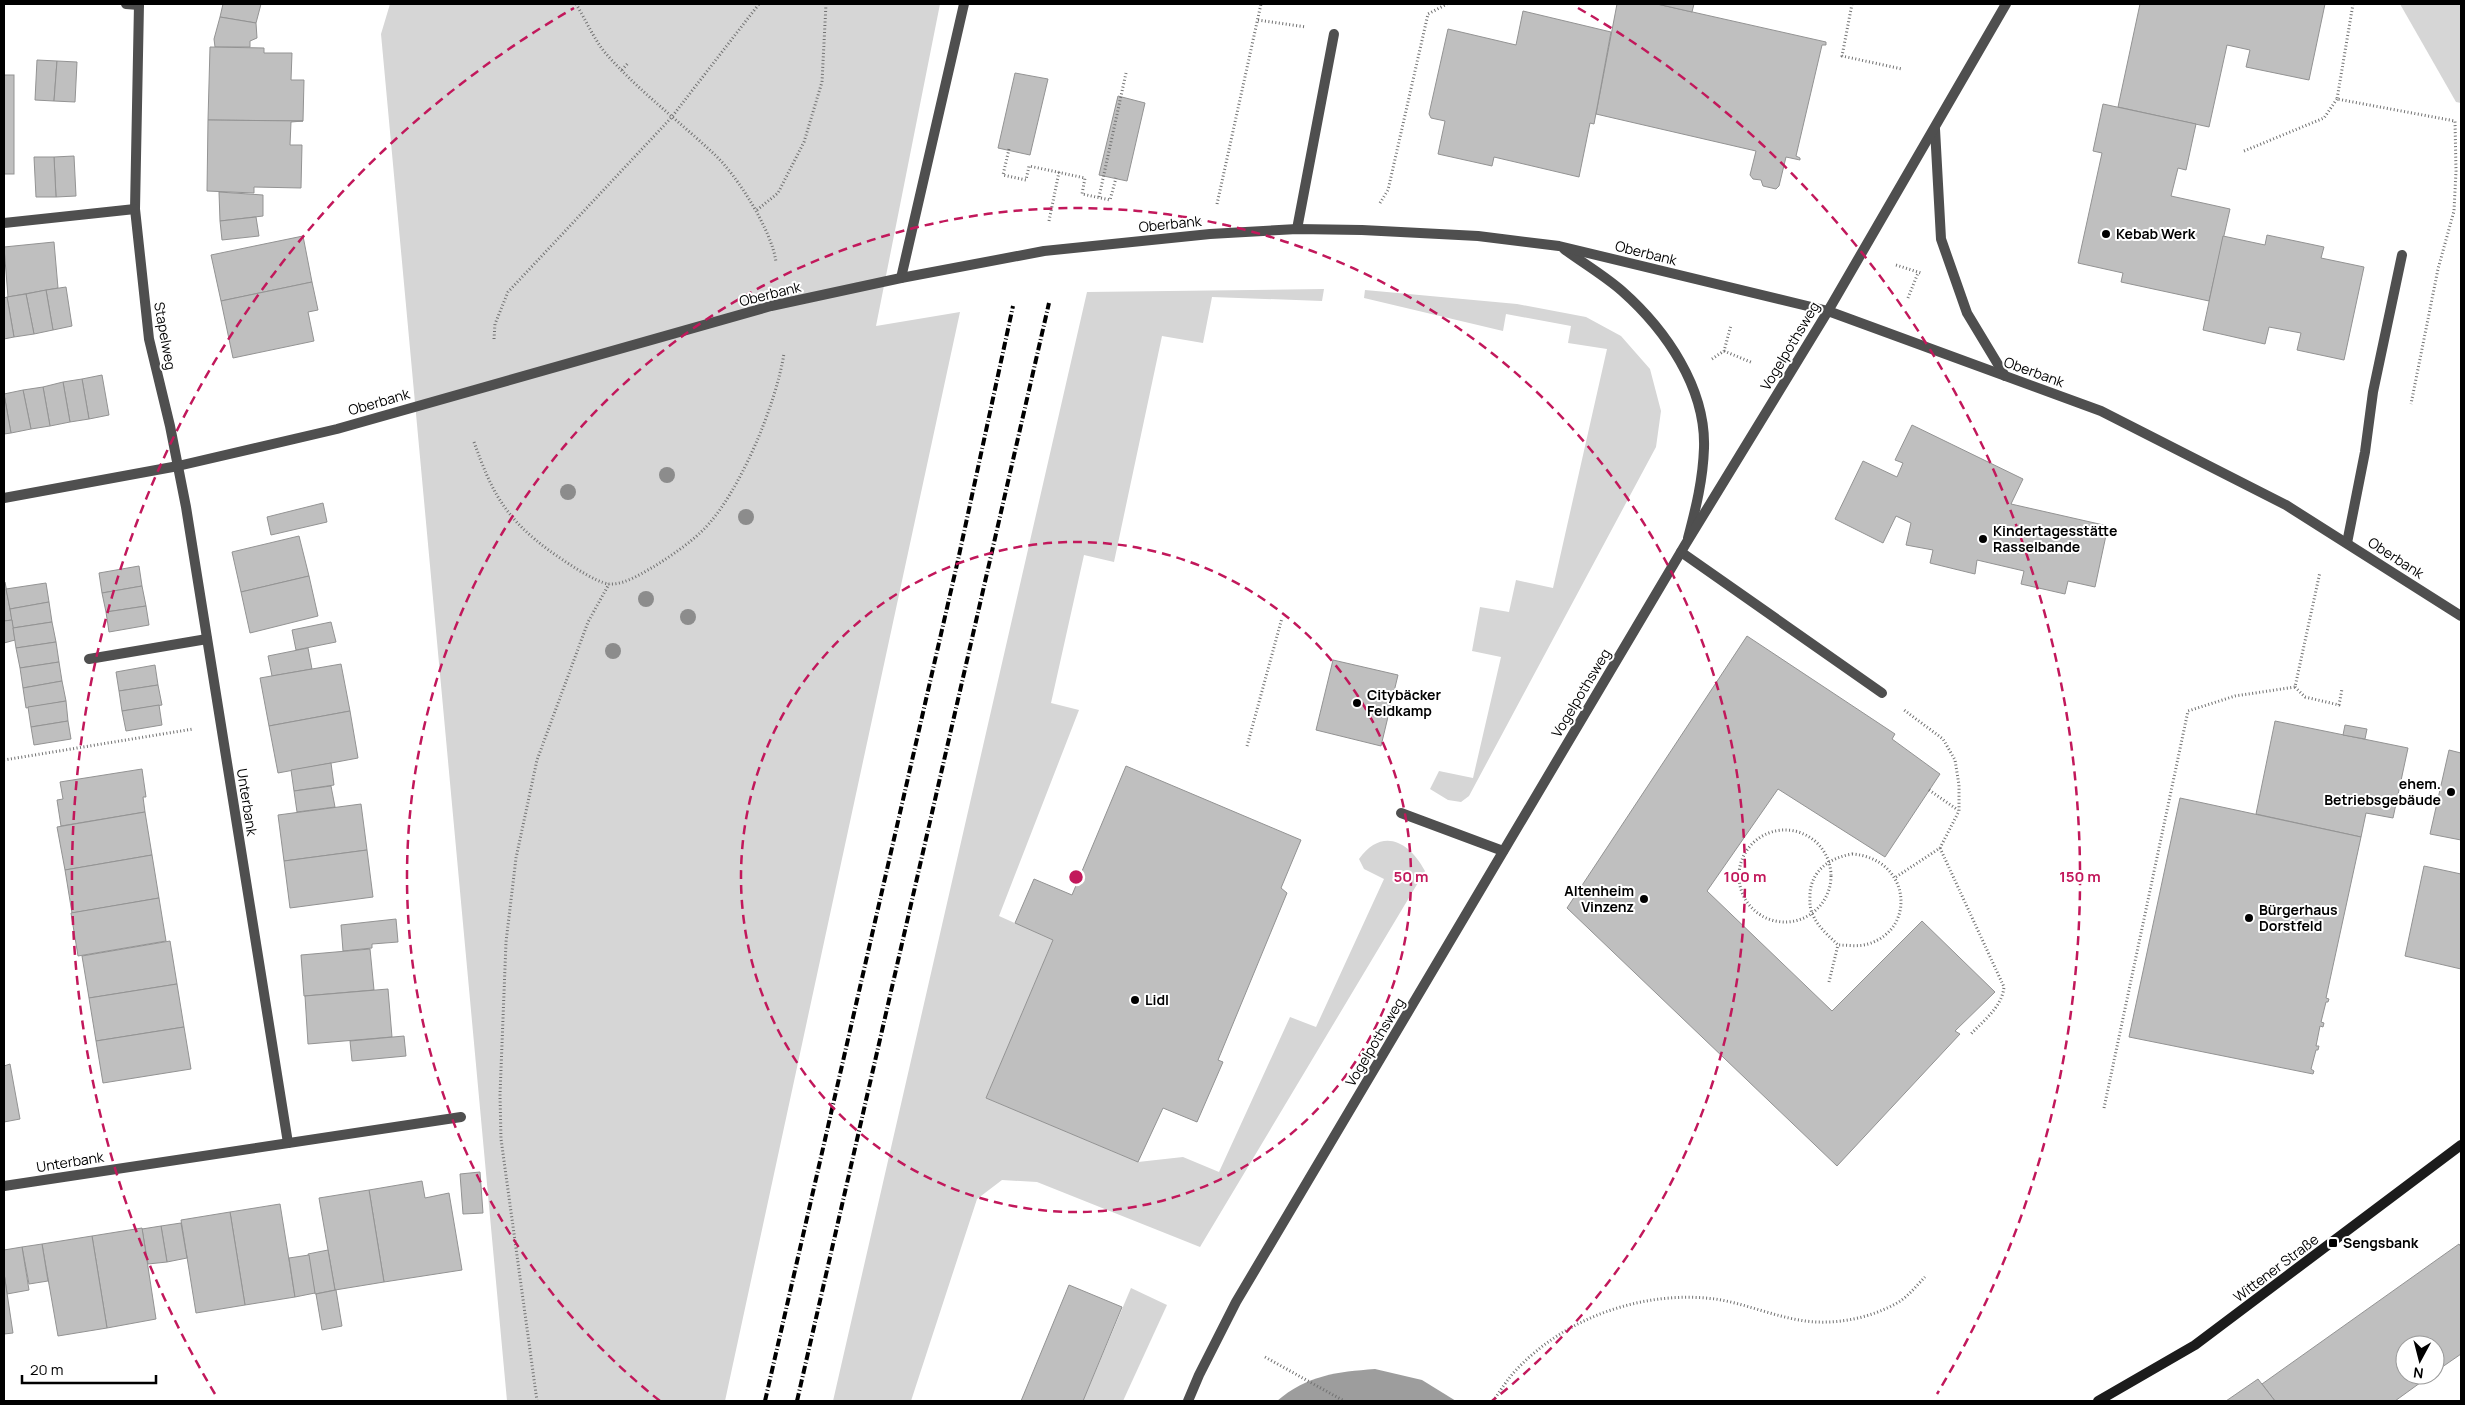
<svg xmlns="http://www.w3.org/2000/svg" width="2465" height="1405" viewBox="0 0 2465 1405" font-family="Manrope,sans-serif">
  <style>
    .green { fill: #d6d6d6 }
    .water { fill: #9d9d9d }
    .building { fill: #bfbfbf; stroke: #939393 }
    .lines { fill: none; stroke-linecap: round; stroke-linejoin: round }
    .path { stroke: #717171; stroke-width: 3; stroke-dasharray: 1 2.5; stroke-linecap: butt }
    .service { stroke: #4f4f4f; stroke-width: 10 }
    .minor { stroke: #4f4f4f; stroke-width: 10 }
    .tertiary { stroke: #4f4f4f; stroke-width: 10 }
    .secondary { stroke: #1c1c1c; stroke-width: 10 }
    .rail { stroke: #000; stroke-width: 4; stroke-dasharray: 8 2.5 1 2.5; stroke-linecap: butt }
    .tree { fill: #8c8c8c }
    .ring { fill: none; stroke: #c2185b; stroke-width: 2.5; stroke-dasharray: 9 6 }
    .poi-dot { fill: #000; stroke: #fff; stroke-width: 2 }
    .labels { text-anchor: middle; stroke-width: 4; stroke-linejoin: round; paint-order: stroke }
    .street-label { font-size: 14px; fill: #000; stroke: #fff }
    .poi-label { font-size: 14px; font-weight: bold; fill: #000; stroke: #fff; text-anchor: start }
    .centre { fill: #c2185b; stroke: #fff; stroke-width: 2.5 }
    .ring-label { font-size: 15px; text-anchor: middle; font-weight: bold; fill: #c2185b; stroke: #fff; stroke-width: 4; stroke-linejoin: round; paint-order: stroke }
  </style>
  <rect width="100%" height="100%" fill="#fff"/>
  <g class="green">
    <path d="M 390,4 L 940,4 L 876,326 L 960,312 L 725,1401 L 507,1401 L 381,34 Z"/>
    <path d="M 2400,4 L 2461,4 L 2461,103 L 2456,102 Z"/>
    <path d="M 1324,289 L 1322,301 L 1212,297 L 1203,343 L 1162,336 L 1114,562 L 1084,555 L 1051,703 L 1079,710 L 999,916 L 1053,940 L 986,1098 L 1138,1162 L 1183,1157 L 1219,1172 L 1290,1017 L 1316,1027 L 1384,879 L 1364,869 L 1359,859 C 1382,827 1409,841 1425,871 L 1200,1247 L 1037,1182 L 1002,1180 L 977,1199 L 911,1401 L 833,1401 L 1087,292 Z"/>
    <path d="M 1365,290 L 1517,304 L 1586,317 L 1621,336 L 1650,369 L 1661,411 L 1656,447 L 1469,796 L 1461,802 L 1448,800 L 1430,789 L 1439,771 L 1473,778 L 1501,657 L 1472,651 L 1480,607 L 1509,612 L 1516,580 L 1553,588 L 1607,349 L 1568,343 L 1571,326 L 1506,314 L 1503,331 L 1364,298 Z"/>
    <path d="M 1131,1288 L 1167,1305 L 1123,1401 L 1083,1401 Z"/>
  </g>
  <path class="water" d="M 1375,1369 L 1422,1380 L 1456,1401 L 1277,1401 C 1307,1375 1337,1372 1375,1369 Z"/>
  <g class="building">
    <path d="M 223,4 L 261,4 L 256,23 L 220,17 Z"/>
    <path d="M 1617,4 L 1657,4 L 1826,42 L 1826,45 L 1822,45 L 1796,156 L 1800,158 L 1800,160 L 1786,157 L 1779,186 L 1776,189 L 1763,186 L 1761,180 L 1753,179 L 1750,175 L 1756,151 L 1596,114 Z"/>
    <path d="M 1657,4 L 1694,4 L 1692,12 Z"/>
    <path d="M 2140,4 L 2325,4 L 2309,80 L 2246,67 L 2250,50 L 2227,45 L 2209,127 L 2118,107 Z"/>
    <path d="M 1523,11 L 1611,32 L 1594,124 L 1590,123 L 1579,177 L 1494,157 L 1492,166 L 1438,154 L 1445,121 L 1431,118 L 1429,114 L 1448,29 L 1516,45 Z"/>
    <path d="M 220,17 L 256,23 L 257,38 L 250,41 L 250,47 L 215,47 L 214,39 Z"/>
    <path d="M 210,47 L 264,48 L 264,53 L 292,53 L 291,80 L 304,80 L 303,121 L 208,120 Z"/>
    <path d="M 37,60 L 57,61 L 54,101 L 35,100 Z"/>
    <path d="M 57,61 L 77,62 L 75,102 L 54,101 Z"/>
    <path d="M 1015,73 L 1048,79 L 1030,155 L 998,148 Z"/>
    <rect x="4" y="75" width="10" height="99"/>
    <path d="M 1118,96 L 1145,103 L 1127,181 L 1099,175 Z"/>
    <path d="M 2103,104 L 2196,124 L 2186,170 L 2178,168 L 2171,196 L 2230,209 L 2209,301 L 2121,282 L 2123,273 L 2078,263 L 2102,153 L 2093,151 Z"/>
    <path d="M 208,120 L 303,121 L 291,122 L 290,145 L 302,145 L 301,188 L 254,187 L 254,193 L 207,191 Z"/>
    <path d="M 74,156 L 76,196 L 56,197 L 54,157 Z"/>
    <path d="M 34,157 L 54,157 L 56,197 L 36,197 Z"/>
    <path d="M 219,192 L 263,195 L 263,216 L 220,221 Z"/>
    <path d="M 256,217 L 259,236 L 222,240 L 220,221 Z"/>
    <path d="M 2267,235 L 2324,247 L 2321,258 L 2364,267 L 2344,360 L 2297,350 L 2301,333 L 2269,327 L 2265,344 L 2203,330 L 2223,236 L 2265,245 Z"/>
    <path d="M 303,236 L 312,282 L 221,301 L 211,255 Z"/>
    <path d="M 54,242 L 58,288 L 8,297 L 4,247 Z"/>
    <path d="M 312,282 L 318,310 L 308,312 L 314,341 L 233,358 L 221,301 Z"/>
    <path d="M 66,287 L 72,326 L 53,330 L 46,290 Z"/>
    <path d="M 46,290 L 53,330 L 34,334 L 26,294 Z"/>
    <path d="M 26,294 L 34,334 L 14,337 L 7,297 Z"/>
    <path d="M 7,297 L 14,337 L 4,339 L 4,298 Z"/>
    <path d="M 102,375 L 109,415 L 89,419 L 82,379 Z"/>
    <path d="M 82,379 L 89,419 L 70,422 L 63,382 Z"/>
    <path d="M 63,382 L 70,422 L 50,426 L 43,387 Z"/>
    <path d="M 43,387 L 50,426 L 31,429 L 23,390 Z"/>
    <path d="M 23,390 L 31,429 L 11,433 L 4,394 Z"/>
    <path d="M 4,394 L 11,433 L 4,434 Z"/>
    <path d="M 1912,425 L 2023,479 L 2011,504 L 2108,526 L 2095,587 L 2068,581 L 2065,594 L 2021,584 L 2024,571 L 1977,560 L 1975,574 L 1930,563 L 1933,550 L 1906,545 L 1911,523 L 1896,516 L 1883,543 L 1835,519 L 1863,461 L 1897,477 L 1903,463 L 1895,460 Z"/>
    <path d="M 323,503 L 327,522 L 271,535 L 267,517 Z"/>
    <path d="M 299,536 L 309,576 L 241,592 L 232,552 Z"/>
    <path d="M 139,566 L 142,586 L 102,593 L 99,573 Z"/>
    <path d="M 309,576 L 318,616 L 250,633 L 241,592 Z"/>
    <path d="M 4,582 L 5,582 L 12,620 L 4,621 Z"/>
    <path d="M 46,583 L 49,602 L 10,609 L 6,589 Z"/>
    <path d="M 142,586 L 146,606 L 106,612 L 102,593 Z"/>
    <path d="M 49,602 L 52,622 L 13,628 L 10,609 Z"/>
    <path d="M 146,606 L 149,625 L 109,632 L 106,612 Z"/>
    <path d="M 12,620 L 15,640 L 4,643 L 4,621 Z"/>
    <path d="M 52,622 L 56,642 L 16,648 L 13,628 Z"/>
    <path d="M 331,622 L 336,642 L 296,650 L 292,630 Z"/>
    <path d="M 1747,636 L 1895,734 L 1892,739 L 1940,774 L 1885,857 L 1778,789 L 1707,891 L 1832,1011 L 1922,921 L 1995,992 L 1955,1031 L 1960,1034 L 1837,1166 L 1567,908 Z"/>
    <path d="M 56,642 L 59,662 L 20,668 L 16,648 Z"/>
    <path d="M 308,648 L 312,669 L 272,676 L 268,656 Z"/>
    <path d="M 1333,660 L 1398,675 L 1381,746 L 1316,730 Z"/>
    <path d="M 59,662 L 62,681 L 23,688 L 20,668 Z"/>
    <path d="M 341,664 L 350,711 L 269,726 L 260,678 Z"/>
    <path d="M 155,665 L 158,685 L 119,691 L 116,672 Z"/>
    <path d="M 62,681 L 66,701 L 26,708 L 23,688 Z"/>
    <path d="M 158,685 L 162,705 L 122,711 L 119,691 Z"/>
    <path d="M 66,701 L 68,721 L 31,727 L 28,707 Z"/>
    <path d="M 159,705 L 162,725 L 126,731 L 122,711 Z"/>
    <path d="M 350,711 L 358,758 L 278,773 L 269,726 Z"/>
    <path d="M 68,721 L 71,739 L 34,745 L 31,727 Z"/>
    <path d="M 2275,721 L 2408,748 L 2393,818 L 2366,813 L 2361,837 L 2256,814 Z"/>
    <path d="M 2345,725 L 2367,729 L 2365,739 L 2343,735 Z"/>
    <path d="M 2449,750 L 2461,753 L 2461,840 L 2430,834 Z"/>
    <path d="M 331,763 L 334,785 L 294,791 L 291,770 Z"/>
    <path d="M 1126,766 L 1301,840 L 1281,888 L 1287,893 L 1218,1060 L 1223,1062 L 1197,1122 L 1163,1108 L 1138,1162 L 986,1098 L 1053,940 L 1015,923 L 1034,879 L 1072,895 Z"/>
    <path d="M 142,769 L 146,797 L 143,797 L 145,812 L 61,826 L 57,800 L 63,799 L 60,782 Z"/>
    <path d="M 331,786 L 335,807 L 297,812 L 294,791 Z"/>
    <path d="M 2180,798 L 2361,837 L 2326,998 L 2329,999 L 2328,1002 L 2326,1002 L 2321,1022 L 2324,1023 L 2323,1027 L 2320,1026 L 2316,1046 L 2319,1046 L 2318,1050 L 2316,1050 L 2311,1069 L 2314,1071 L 2313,1074 L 2129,1037 Z"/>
    <path d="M 361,804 L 367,850 L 284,861 L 278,815 Z"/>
    <path d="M 145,812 L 152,855 L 65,870 L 57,827 Z"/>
    <path d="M 367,850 L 373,897 L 290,908 L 284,861 Z"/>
    <path d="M 152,855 L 159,898 L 72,913 L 65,870 Z"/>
    <path d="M 2424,866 L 2461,874 L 2461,969 L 2405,956 Z"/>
    <path d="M 159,898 L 166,941 L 78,956 L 71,913 Z"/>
    <path d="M 396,919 L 398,942 L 372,944 L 372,948 L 343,951 L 341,925 Z"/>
    <path d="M 170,941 L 177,984 L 89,998 L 82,956 Z"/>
    <path d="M 370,949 L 374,990 L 304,996 L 301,955 Z"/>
    <path d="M 177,984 L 184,1027 L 96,1041 L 89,998 Z"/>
    <path d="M 388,989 L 392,1037 L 308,1044 L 305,996 Z"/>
    <path d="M 184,1027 L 191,1069 L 103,1083 L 96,1041 Z"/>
    <path d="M 404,1036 L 406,1056 L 352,1061 L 350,1041 Z"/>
    <path d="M 10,1064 L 20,1119 L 4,1122 L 4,1066 Z"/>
    <path d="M 480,1172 L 483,1213 L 463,1214 L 460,1174 Z"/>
    <path d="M 422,1181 L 425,1198 L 449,1193 L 462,1270 L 384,1282 L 369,1190 Z"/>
    <path d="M 369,1190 L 384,1282 L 335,1290 L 319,1198 Z"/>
    <path d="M 280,1204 L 295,1297 L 245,1305 L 230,1212 Z"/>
    <path d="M 230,1212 L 245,1305 L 196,1313 L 181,1220 Z"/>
    <path d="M 181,1223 L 187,1258 L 167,1262 L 161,1226 Z"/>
    <path d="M 161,1226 L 167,1262 L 148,1264 L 142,1229 Z"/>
    <path d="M 142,1228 L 156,1319 L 107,1328 L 92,1236 Z"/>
    <path d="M 92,1236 L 107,1328 L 58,1336 L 42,1244 Z"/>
    <path d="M 42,1244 L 48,1281 L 29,1284 L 22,1247 Z"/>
    <path d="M 2459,1244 L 2461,1247 L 2461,1354 L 2435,1372 L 2435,1345 L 2405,1345 L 2405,1375 L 2431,1375 L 2395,1401 L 2275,1401 L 2262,1384 Z"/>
    <path d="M 22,1247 L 29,1290 L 7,1294 L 4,1273 L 4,1250 Z"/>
    <path d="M 328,1250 L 335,1290 L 315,1294 L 308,1254 Z"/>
    <path d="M 309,1255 L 315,1293 L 295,1297 L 289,1258 Z"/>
    <path d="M 4,1273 L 13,1333 L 4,1334 Z"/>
    <path d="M 1069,1285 L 1122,1307 L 1083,1401 L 1021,1401 Z"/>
    <path d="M 336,1290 L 342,1326 L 322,1330 L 316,1294 Z"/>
    <path d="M 2258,1379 L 2275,1401 L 2226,1401 Z"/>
  </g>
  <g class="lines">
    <g class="path">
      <path d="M 576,4 C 586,20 595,42 608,56 C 640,92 679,121 714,154 C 737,175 772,231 776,262"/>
      <path d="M 1852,4 L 1842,56 L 1902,69"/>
      <path d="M 2353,4 L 2337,99 L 2455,121 L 2456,171 L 2454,211 L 2438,269 L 2411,404"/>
      <path d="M 1258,20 L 1306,27"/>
      <path d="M 622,70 L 628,63"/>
      <path d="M 1009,149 L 1003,175 L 1026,180 L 1029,166 L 1085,178 L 1082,194 L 1110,200 L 1116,178"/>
      <path d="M 2244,151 L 2324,118 L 2337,99"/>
      <path d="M 1099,197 L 1126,73"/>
      <path d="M 1380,203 L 1388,190 L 1428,14 L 1447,4"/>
      <path d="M 1217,204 L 1261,4"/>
      <path d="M 757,210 L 778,193 L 804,142 L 822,82 L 826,4"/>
      <path d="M 1049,221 L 1059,172"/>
      <path d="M 1896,265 L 1921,273"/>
      <path d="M 1908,298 L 1918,273"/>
      <path d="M 494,339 L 495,324 L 508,292 L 671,118 L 759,4"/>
      <path d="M 1724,351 L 1753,363"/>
      <path d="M 1712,359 L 1724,351 L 1731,325"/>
      <path d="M 474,442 C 492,493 506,519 550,551 C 561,559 596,583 609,584 C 625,585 642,573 655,566 C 672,555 689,544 703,530 C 739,495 777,402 784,353"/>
      <path d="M 2295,687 L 2305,697 L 2339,705 L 2342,689"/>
      <path d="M 1247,746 L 1282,618"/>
      <path d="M 4,760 L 193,729"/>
      <path d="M 1929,790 L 1958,810"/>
      <circle cx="1785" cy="876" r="46"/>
      <path d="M 1940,848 L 2004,987 C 2002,1007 1984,1020 1971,1034"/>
      <path d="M 1852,854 C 1910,858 1918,929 1868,944 C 1859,947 1847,945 1838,945 C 1829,936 1818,927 1813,915 C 1809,908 1810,900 1810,892 C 1813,869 1830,858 1852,854 Z"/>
      <path d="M 1896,877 L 1940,848 L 1959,811 L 1959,785 L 1955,760 L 1943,739 L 1904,710"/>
      <path d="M 1829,982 L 1838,945"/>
      <path d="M 2104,1108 L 2188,711 L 2235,696 L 2295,687 L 2320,572"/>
      <path d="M 1265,1357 L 1344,1401"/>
      <path d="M 537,1401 L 501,1139 L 500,1095 L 506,942 L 516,858 L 537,760 L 588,622 L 609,584"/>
      <path d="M 1493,1401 C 1501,1390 1508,1378 1518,1368 C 1567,1317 1644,1290 1715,1299 C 1743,1303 1770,1315 1799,1320 C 1831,1326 1869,1319 1897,1303 C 1908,1297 1917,1285 1925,1277"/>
    </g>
    <g class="service">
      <path d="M 126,4 L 139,5"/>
      <path d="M 1935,129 L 1941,239 L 1967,313 L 2005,376"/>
      <path d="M 1297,229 L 1334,34"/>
      <path d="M 901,278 L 964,4"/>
      <path d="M 2347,543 L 2365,452 L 2373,392 L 2402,255"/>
      <path d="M 1681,552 L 1882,693"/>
      <path d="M 89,659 L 207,639"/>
      <path d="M 1401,813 L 1503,851"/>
    </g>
    <g class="minor">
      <path d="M 139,4 L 135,209 L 149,339 L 170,426 L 186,507 L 288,1143"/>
      <path d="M 4,223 L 135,209"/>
      <path d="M 1564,249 C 1583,263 1605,276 1622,291 C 1666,330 1706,388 1704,448 C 1703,479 1696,508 1688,538"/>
      <path d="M 4,498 L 178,466 L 337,429 L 771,306 L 901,278 L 1044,251 L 1210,234 L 1297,229 L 1362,230 L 1478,236 L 1559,246 L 1828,311 L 2101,411 L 2286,505 L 2461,616"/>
      <path d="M 4,1186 L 461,1117"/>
    </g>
    <path class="tertiary" d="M 1188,1401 L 1199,1375 L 1236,1302 L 1685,545 L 1828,311 L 2006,4"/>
    <path class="secondary" d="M 2098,1401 L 2195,1345 L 2461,1145"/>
    <g class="rail">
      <path d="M 765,1401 L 958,560 L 1013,306"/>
      <path d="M 797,1401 L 1049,303"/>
    </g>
  </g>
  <g class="tree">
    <circle cx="667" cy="475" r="8"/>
    <circle cx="568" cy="492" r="8"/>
    <circle cx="746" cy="517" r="8"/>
    <circle cx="646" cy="599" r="8"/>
    <circle cx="688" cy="617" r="8"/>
    <circle cx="613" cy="651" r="8"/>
  </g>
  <g class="ring">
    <circle cx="1076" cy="877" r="335"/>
    <path d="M660 1401A669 669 0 1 1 1492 1401"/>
    <path d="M215 1394A1004 1004 0 0 1 574 8M1578 8A1004 1004 0 0 1 1937 1394"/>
  </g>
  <g class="poi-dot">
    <circle cx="2106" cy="234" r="5"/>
    <circle cx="1983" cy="539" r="5"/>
    <circle cx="1357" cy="703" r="5"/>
    <circle cx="2451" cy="792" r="5"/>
    <circle cx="1644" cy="899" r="5"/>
    <circle cx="2249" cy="918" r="5"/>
    <circle cx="1135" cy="1000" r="5"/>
    <rect x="2328" y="1238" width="10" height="10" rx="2.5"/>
  </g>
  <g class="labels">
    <g class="street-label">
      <text transform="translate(1170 224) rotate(-6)" y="5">Oberbank</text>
      <text transform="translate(1646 253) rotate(14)" y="5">Oberbank</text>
      <text transform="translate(770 294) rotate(-14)" y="5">Oberbank</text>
      <text transform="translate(165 336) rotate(80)" y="5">Stapelweg</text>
      <text transform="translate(1790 346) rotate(-59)" y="5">Vogelpothsweg</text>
      <text transform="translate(2034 372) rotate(20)" y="5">Oberbank</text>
      <text transform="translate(379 402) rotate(-16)" y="5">Oberbank</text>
      <text transform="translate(2396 558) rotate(33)" y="5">Oberbank</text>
      <text transform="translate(1581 693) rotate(-59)" y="5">Vogelpothsweg</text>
      <text transform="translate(247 802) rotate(81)" y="5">Unterbank</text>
      <text transform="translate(1375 1042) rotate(-59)" y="5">Vogelpothsweg</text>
      <text transform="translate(70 1162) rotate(-9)" y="5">Unterbank</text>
      <text transform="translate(2276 1268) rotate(-37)" y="5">Wittener Straße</text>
    </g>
    <g class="poi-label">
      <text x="2116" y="239">Kebab Werk</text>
      <text x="1993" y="536">Kindertagesstätte<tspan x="1993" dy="16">Rasselbande</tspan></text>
      <text x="1367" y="700">Citybäcker<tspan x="1367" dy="16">Feldkamp</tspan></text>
      <text x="2441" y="789" text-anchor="end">ehem.<tspan x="2441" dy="16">Betriebsgebäude</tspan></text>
      <text x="1634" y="896" text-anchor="end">Altenheim<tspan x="1634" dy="16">Vinzenz</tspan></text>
      <text x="2259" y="915">Bürgerhaus<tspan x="2259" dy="16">Dorstfeld</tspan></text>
      <text x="1145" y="1005">Lidl</text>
      <text x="2343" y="1248">Sengsbank</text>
    </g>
  </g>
  <circle cx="1076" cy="877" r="8" class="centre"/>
  <g class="ring-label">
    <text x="1411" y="882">50 m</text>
    <text x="1745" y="882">100 m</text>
    <text x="2080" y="882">150 m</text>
  </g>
  <rect width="2465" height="1405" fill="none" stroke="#000000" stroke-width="10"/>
  <g transform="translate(2420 1360) rotate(187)"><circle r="24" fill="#ffffff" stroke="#999999"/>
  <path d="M0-4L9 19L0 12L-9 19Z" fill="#000000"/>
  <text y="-8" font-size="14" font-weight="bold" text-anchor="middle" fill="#000000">N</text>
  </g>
  <path d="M22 1375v8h134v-8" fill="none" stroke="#000000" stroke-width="2.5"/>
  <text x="30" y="1375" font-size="15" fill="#000000" stroke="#ffffff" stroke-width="4" paint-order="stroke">20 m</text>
</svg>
